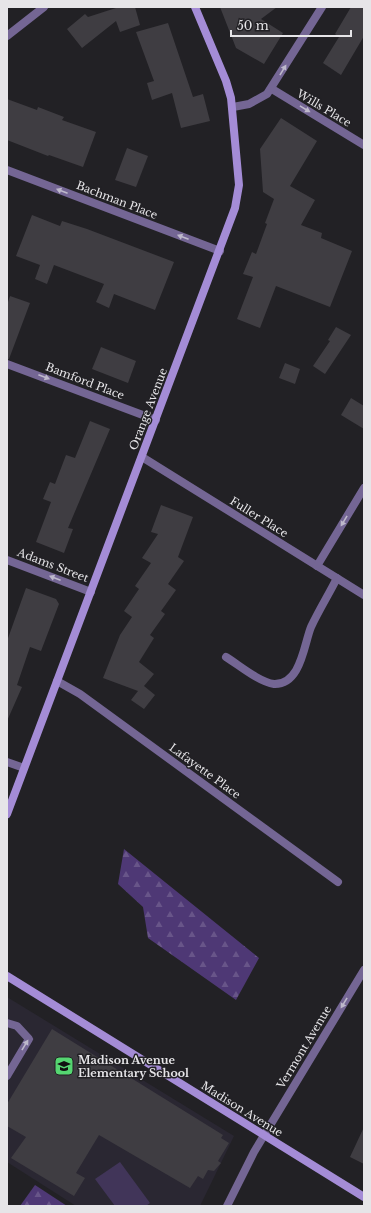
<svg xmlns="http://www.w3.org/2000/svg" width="371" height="1213" viewBox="0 0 371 1213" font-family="'Libre Baskerville',serif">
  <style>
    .built { fill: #2a2732 }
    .green { fill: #413559 }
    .forest { fill: url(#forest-firs) }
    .building { fill: #3f3d42 }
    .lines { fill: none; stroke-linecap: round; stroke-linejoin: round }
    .lane { stroke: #746694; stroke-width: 8 }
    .street { stroke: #746694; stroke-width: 8 }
    .secondary { stroke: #a48cd6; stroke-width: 8 }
    .oneway { fill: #beb9cb }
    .labels { text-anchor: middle; stroke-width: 3; stroke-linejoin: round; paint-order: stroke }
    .street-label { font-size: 11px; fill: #e6e5e8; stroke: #222125 }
    .poi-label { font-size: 11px; font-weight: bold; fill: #e6e5e8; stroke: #222125; text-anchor: start }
  </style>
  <defs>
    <pattern id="forest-firs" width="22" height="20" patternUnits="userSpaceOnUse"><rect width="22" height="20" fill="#4e3875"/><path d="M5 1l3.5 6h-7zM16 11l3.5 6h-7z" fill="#685589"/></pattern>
  </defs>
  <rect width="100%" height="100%" fill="#222125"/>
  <path class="built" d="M 7,997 L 234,1136 L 200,1206 L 76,1206 L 7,1162 Z"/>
  <path class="green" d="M 120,1162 L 150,1203 L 146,1206 L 115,1206 L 95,1179 Z"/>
  <g class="forest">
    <path d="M 124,849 L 259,958 L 236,1000 L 148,938 L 143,907 L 118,884 Z"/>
    <path d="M 35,1185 L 67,1206 L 20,1206 Z"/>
  </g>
  <g class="building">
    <path d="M 119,7 L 135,7 L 140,25 L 120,32 L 116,21 L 82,48 L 67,29 L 85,14 L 88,17 Z"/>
    <path d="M 220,7 L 277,7 L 261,19 L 283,33 L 264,64 L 236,48 Z"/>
    <path d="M 351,7 L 364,7 L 364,36 L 341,75 L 323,63 L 339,37 L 335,34 Z"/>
    <path d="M 168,23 L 193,97 L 203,94 L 210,121 L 181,128 L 172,93 L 152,100 L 147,83 L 154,81 L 136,32 Z"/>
    <path d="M 7,99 L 37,110 L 38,107 L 64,117 L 62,120 L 96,132 L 83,167 L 49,155 L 48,156 L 7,140 Z"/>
    <path d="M 281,118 L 317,141 L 290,186 L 315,200 L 301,225 L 322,233 L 321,238 L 352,251 L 330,307 L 276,286 L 260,328 L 237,319 L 253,277 L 243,274 L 252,252 L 256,254 L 267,224 L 265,223 L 274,199 L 263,192 L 260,149 Z"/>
    <path d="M 127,148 L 148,156 L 136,187 L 115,180 Z"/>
    <path d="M 32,215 L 60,226 L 62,221 L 87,229 L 174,262 L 155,310 L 114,294 L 109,308 L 96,302 L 104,284 L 54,265 L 47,284 L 35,279 L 40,265 L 16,256 Z"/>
    <path d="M 10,296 L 30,303 L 9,359 L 7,359 L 7,305 Z"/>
    <path d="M 336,327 L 351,335 L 325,374 L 313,366 L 330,341 L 328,340 Z"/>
    <path d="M 101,347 L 136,361 L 128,383 L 92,369 Z"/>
    <path d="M 285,363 L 300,369 L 295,384 L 279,378 Z"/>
    <path d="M 351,398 L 364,406 L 364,429 L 341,415 Z"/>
    <path d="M 90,421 L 110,429 L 68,528 L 73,529 L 64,553 L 36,542 L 51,502 L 43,499 L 50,482 L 55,484 L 66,455 L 75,458 Z"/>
    <path d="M 161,505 L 193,517 L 178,557 L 184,561 L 168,584 L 176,590 L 161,611 L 165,614 L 150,635 L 154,638 L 139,662 L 154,674 L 144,686 L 155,695 L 144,709 L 131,700 L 138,691 L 103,678 L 120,635 L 132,617 L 124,611 L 139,589 L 135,586 L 151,563 L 142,558 L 158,534 L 151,532 Z"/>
    <path d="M 26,588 L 56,599 L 59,604 L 41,651 L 30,647 L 17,685 L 22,687 L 7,721 L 7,641 Z"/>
    <path d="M 52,1029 L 223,1135 L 221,1138 L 229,1143 L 218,1161 L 221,1163 L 214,1171 L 208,1170 L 203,1179 L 198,1176 L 190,1188 L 99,1135 L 76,1173 L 85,1178 L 74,1196 L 11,1158 L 26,1137 L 7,1126 L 7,1104 Z"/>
    <path d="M 364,1127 L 364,1164 L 350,1157 Z"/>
  </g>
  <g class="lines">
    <g class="lane">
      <path d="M 226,657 C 239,665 259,682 274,684 C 301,685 304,644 311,627 C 319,610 329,594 337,578"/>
      <path d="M 7,1023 L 17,1026 L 29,1039 L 7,1076"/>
    </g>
    <g class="street">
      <path d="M 7,36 L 44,7"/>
      <path d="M 272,89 L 364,145"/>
      <path d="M 233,107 L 249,104 L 267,94 L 322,7"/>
      <path d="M 7,170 L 220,251"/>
      <path d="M 7,364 L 156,420"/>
      <path d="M 142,457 L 364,595"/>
      <path d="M 7,560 L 91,592"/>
      <path d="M 317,566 L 364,488"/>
      <path d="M 57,681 L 80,694 L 338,882"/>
      <path d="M 7,762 L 24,768"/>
      <path d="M 227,1206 L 254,1152 L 364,970"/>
    </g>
    <g class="secondary">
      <path d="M 7,814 L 235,208 L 239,185 L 231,98 L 226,81 L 195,7"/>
      <path d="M 7,976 L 364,1197"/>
    </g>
  </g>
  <defs><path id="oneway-solid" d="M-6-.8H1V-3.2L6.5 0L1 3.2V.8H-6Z"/></defs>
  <g class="oneway">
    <use href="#oneway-solid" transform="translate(283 70) rotate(-59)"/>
    <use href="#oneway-solid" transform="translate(305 109) rotate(31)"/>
    <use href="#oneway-solid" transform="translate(62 191) rotate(-159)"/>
    <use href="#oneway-solid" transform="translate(183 237) rotate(-159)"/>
    <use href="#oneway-solid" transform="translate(44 377) rotate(21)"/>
    <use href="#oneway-solid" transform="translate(344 521) rotate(121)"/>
    <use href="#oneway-solid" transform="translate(55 578) rotate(-159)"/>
    <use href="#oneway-solid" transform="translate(344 1003) rotate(121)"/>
    <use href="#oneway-solid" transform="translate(25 1045) rotate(-59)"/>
  </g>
  <defs>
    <g id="school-square" transform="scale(1)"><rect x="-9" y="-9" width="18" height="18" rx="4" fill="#55d671" stroke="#222125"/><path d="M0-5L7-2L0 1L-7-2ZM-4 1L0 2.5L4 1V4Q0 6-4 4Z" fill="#111"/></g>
  </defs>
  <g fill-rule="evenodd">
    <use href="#school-square" x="64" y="1066"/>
  </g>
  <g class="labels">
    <g class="street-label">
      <text transform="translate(324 108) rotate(31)" y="4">Wills Place</text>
      <text transform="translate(117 200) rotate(21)" y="4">Bachman Place</text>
      <text transform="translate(85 381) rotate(21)" y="4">Bamford Place</text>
      <text transform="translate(148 409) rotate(-69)" y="4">Orange Avenue</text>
      <text transform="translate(259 517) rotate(32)" y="4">Fuller Place</text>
      <text transform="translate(53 565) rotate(21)" y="4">Adams Street</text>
      <text transform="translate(205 771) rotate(36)" y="4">Lafayette Place</text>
      <text transform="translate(304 1047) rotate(-59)" y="4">Vermont Avenue</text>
      <text transform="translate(242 1109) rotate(32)" y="4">Madison Avenue</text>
    </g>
    <g class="poi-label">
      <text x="78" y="1064">Madison Avenue<tspan x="78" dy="13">Elementary School</tspan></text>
    </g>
  </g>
  <rect width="371" height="1213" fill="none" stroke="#e6e5e8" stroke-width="16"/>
  <path d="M231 30v6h120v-6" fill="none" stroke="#e6e5e8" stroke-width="2"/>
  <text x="237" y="30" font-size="12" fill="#e6e5e8" stroke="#222125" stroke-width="3" paint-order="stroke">50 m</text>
</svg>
